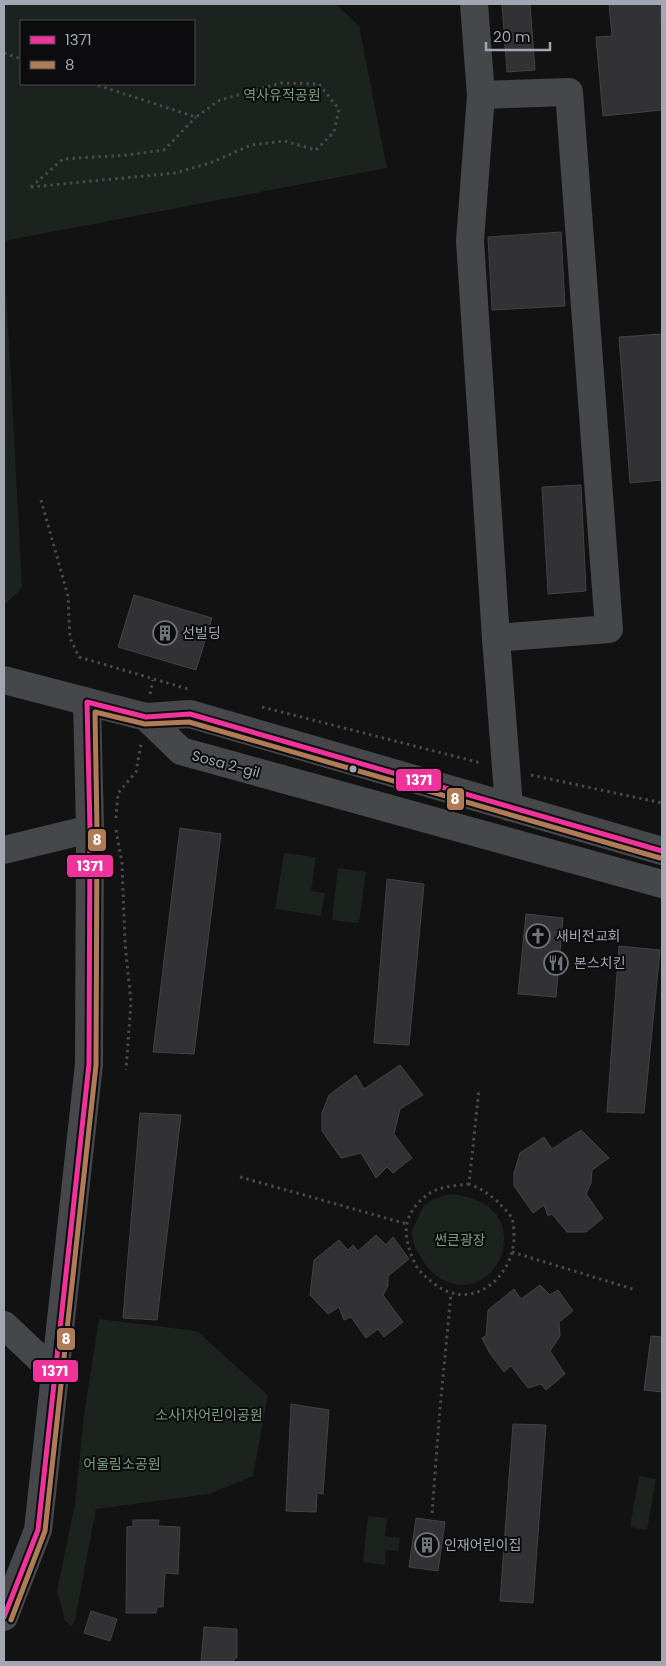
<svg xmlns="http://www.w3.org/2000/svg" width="666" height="1666" viewBox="0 0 666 1666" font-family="Poppins,'Noto Sans KR',sans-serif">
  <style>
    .green { fill: #1c221d; fill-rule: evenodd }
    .building { fill: #323235; stroke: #414246 }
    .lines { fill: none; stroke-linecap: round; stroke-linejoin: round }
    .path { stroke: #48494c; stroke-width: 3; stroke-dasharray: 2.5 4; stroke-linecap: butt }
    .minor { stroke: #46474a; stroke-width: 28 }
    .bus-1-casing { stroke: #0c0c0e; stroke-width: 9 }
    .bus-2-casing { stroke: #0c0c0e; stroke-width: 9 }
    .bus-1 { stroke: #ef339a; stroke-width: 5 }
    .bus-2 { stroke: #b07c57; stroke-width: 5 }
    .bus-dot { fill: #a3a7b3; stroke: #0c0c0e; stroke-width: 2 }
    .labels { text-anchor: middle; stroke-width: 4; stroke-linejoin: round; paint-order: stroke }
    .park-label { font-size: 14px; fill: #7b9d7e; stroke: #0c0c0e }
    .poi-label { font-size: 14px; fill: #a3a7b3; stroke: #0c0c0e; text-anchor: start }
    .street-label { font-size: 14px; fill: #a3a7b3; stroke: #0c0c0e }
    .line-badge { stroke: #0c0c0e; stroke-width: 2 }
    .badge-label { font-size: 14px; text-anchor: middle; font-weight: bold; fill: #fff }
  </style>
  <rect width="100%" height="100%" fill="#121212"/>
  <g class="green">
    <path d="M 4,4 L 336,4 L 359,26 L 387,168 L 4,241 ZM 194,21 L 194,84 L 21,84 L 21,21 Z"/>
    <path d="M 4,248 L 22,588 L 4,605 Z"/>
    <path d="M 284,853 L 316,857 L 311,891 L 325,893 L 321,916 L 275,909 Z"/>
    <path d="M 338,868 L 366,872 L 359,923 L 332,920 Z"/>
    <path d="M 451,1194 C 477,1197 503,1208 504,1237 C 504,1246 503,1255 498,1263 C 476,1297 438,1289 420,1256 C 416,1250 412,1241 412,1234 C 412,1228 416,1222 419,1216 C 420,1213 422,1209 424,1206 C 430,1200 443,1195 451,1194 Z"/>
    <path d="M 99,1319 L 197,1331 L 268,1395 L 253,1476 L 209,1494 L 96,1509 L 75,1620 L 72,1626 L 65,1621 L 57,1591 L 75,1504 L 84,1415 Z"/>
    <path d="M 639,1476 L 656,1479 L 647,1530 L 630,1527 Z"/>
    <path d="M 368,1516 L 387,1518 L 385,1536 L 400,1538 L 398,1551 L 386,1550 L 385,1565 L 363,1562 Z"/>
  </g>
  <g class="building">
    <path d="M 502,4 L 530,4 L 535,70 L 507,72 Z"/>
    <path d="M 609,4 L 660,4 L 662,33 L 662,110 L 603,116 L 596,37 L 612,36 Z"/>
    <path d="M 561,232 L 565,306 L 492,310 L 488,237 Z"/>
    <path d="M 662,334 L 662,480 L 630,483 L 619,337 Z"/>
    <path d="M 581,485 L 586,591 L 548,594 L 542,487 Z"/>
    <path d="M 134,595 L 212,618 L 196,670 L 118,647 Z"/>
    <path d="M 180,828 L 221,834 L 194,1054 L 153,1052 Z"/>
    <path d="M 387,879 L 424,884 L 409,1045 L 374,1043 Z"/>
    <path d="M 526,914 L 563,918 L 556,997 L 518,994 Z"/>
    <path d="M 619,946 L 660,950 L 644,1113 L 607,1112 Z"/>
    <path d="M 400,1065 L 423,1095 L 400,1109 L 394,1134 L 412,1158 L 393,1173 L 387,1167 L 376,1178 L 361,1153 L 341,1158 L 322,1131 L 322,1113 L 329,1095 L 356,1075 L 364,1089 Z"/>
    <path d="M 140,1113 L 181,1115 L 157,1320 L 123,1318 Z"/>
    <path d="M 581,1130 L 609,1158 L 592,1170 L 591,1183 L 586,1194 L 603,1218 L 586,1232 L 567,1232 L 552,1214 L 548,1216 L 544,1205 L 533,1213 L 514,1186 L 514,1173 L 520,1153 L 544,1137 L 552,1149 Z"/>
    <path d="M 376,1235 L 386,1245 L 393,1237 L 409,1259 L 388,1276 L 388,1286 L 383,1295 L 403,1322 L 384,1337 L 378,1329 L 366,1338 L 351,1317 L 344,1320 L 339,1307 L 328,1314 L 310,1295 L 314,1260 L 339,1240 L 348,1250 L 353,1245 L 358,1251 Z"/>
    <path d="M 540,1285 L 550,1295 L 558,1290 L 573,1311 L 559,1322 L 560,1336 L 550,1351 L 565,1374 L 546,1390 L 541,1384 L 528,1388 L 511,1366 L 504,1372 L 489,1352 L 482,1338 L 486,1336 L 488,1310 L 514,1289 L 521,1299 Z"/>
    <path d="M 651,1336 L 662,1337 L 662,1392 L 644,1390 Z"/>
    <path d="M 291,1404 L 329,1410 L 323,1494 L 317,1493 L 316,1512 L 286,1511 Z"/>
    <path d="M 513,1424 L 546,1425 L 533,1603 L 500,1601 Z"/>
    <path d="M 416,1518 L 445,1522 L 438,1571 L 409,1567 Z"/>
    <path d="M 133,1520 L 159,1520 L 158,1526 L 180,1527 L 178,1574 L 165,1573 L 163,1607 L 157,1607 L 156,1613 L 126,1613 L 127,1527 L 133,1526 Z"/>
    <path d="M 91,1611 L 117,1619 L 110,1641 L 84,1633 Z"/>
    <path d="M 204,1627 L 237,1629 L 237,1658 L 234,1658 L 234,1662 L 201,1662 Z"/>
  </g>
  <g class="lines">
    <g class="path">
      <path d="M 4,53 L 21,59"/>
      <path d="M 31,187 L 175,173 L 210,163 L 251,145 L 284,141 L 316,150 L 334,132 L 339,109 L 319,84 L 281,83 L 220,100 L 196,117 L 94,84"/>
      <path d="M 31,187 L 63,159 L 127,155 L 164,150 L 196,117"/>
      <path d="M 41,500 L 68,596 L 69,620"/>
      <path d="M 69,620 L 70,638 L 79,657 L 188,689"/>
      <path d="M 150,694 L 153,680"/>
      <path d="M 262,707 L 481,763"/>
      <path d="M 531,775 L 662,803"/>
      <path d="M 116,818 L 118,793 L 136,772 L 141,744"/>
      <path d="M 116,830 L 122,863 L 125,943 L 131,1002 L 126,1070"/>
      <path d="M 240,1177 L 407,1224"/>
      <path d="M 469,1184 C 459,1185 448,1186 439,1189 C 431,1191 426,1196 420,1201 C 400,1221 405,1241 415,1264 C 420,1273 428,1279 436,1285 C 473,1312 513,1277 514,1238 C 514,1233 514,1224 512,1219 C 510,1213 502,1207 498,1202 C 489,1194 480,1188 469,1184 L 479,1089"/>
      <path d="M 512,1252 L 636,1290"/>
      <path d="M 432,1513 L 440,1408 L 451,1294"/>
    </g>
    <g class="minor">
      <path d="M 474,4 L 481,95 L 470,241 L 496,638 L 509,807"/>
      <path d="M 481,95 L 569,92 L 609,629 L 496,638"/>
      <path d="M 4,680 L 146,717 L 190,714 L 662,851"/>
      <path d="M 146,717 L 181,751 L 662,884"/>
      <path d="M 4,850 L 90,829"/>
      <path d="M 4,1325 L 56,1374"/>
      <path d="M 4,1617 L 38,1530 L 89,1064 L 90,829 L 87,702"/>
    </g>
    <g class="bus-1-casing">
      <path id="bus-1" d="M 4,1617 L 38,1530 L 89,1064 L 90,829 L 87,702 L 146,717 L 190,714 L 662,851"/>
    </g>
    <g class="bus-2-casing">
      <path id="bus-2" d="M 11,1620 L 45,1531 L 96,1065 L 97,829 L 95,712 L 145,724 L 189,722 L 660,858"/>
    </g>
    <use href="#bus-1" class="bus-1"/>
    <use href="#bus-2" class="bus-2"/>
  </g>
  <defs>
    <g id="building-ring" transform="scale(1.25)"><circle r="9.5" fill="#0c0c0e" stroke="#70737b" stroke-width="1.5"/><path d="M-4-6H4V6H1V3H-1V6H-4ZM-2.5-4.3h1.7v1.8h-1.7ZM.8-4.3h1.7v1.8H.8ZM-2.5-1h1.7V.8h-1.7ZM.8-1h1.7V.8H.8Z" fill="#70737b"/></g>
    <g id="church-ring" transform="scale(1.25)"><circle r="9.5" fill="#0c0c0e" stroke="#70737b" stroke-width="1.5"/><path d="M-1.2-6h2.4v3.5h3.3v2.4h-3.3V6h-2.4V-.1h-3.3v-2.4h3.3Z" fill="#70737b"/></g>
    <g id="restaurant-ring" transform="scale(1.25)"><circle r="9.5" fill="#0c0c0e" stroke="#70737b" stroke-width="1.5"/><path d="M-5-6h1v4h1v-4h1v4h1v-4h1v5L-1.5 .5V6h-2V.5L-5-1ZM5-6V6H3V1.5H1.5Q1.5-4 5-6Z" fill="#70737b"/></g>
  </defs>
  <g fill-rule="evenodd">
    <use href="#building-ring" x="165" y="633"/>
    <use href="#church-ring" x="538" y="936"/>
    <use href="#restaurant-ring" x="556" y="963"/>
    <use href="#building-ring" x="427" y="1545"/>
  </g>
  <circle class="bus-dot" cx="353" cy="769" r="4.5"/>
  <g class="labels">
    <g class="park-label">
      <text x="282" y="100">역사유적공원</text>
      <text x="460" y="1245">썬큰광장</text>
      <text x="209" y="1420">소사1차어린이공원</text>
      <text x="122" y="1469">어울림소공원</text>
    </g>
    <g class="poi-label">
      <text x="182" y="638">선빌딩</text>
      <text x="556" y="941">새비전교회</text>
      <text x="574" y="968">본스치킨</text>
      <text x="444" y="1550">인재어린이집</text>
    </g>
    <g class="street-label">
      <text transform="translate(226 764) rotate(15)" y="5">Sosa 2-gil</text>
    </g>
  </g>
  <g class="line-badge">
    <rect x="395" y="768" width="47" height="24" rx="5" fill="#ef339a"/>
    <rect x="446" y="787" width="19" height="24" rx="5" fill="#b07c57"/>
    <rect x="87" y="828" width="20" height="24" rx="5" fill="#b07c57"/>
    <rect x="66" y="854" width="48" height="24" rx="5" fill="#ef339a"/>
    <rect x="56" y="1327" width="20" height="24" rx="5" fill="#b07c57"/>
    <rect x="32" y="1359" width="47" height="24" rx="5" fill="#ef339a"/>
  </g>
  <g class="badge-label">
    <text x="419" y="785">1371</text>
    <text x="455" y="804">8</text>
    <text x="97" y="845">8</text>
    <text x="90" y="871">1371</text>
    <text x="66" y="1344">8</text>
    <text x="55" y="1376">1371</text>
  </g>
  <rect width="666" height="1666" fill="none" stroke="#a3a7b3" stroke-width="10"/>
  <rect x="20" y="20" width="175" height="65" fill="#0c0c0e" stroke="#484a50"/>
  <rect x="30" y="36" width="25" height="8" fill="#ef339a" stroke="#484a50"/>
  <text x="65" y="45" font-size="15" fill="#a3a7b3">1371</text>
  <rect x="30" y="61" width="25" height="8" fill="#b07c57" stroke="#484a50"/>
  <text x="65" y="70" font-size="15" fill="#a3a7b3">8</text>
  <path d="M486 42v8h64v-8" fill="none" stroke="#a3a7b3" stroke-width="2.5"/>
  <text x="493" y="42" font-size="15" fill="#a3a7b3" stroke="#0c0c0e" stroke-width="4" paint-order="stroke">20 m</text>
</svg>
